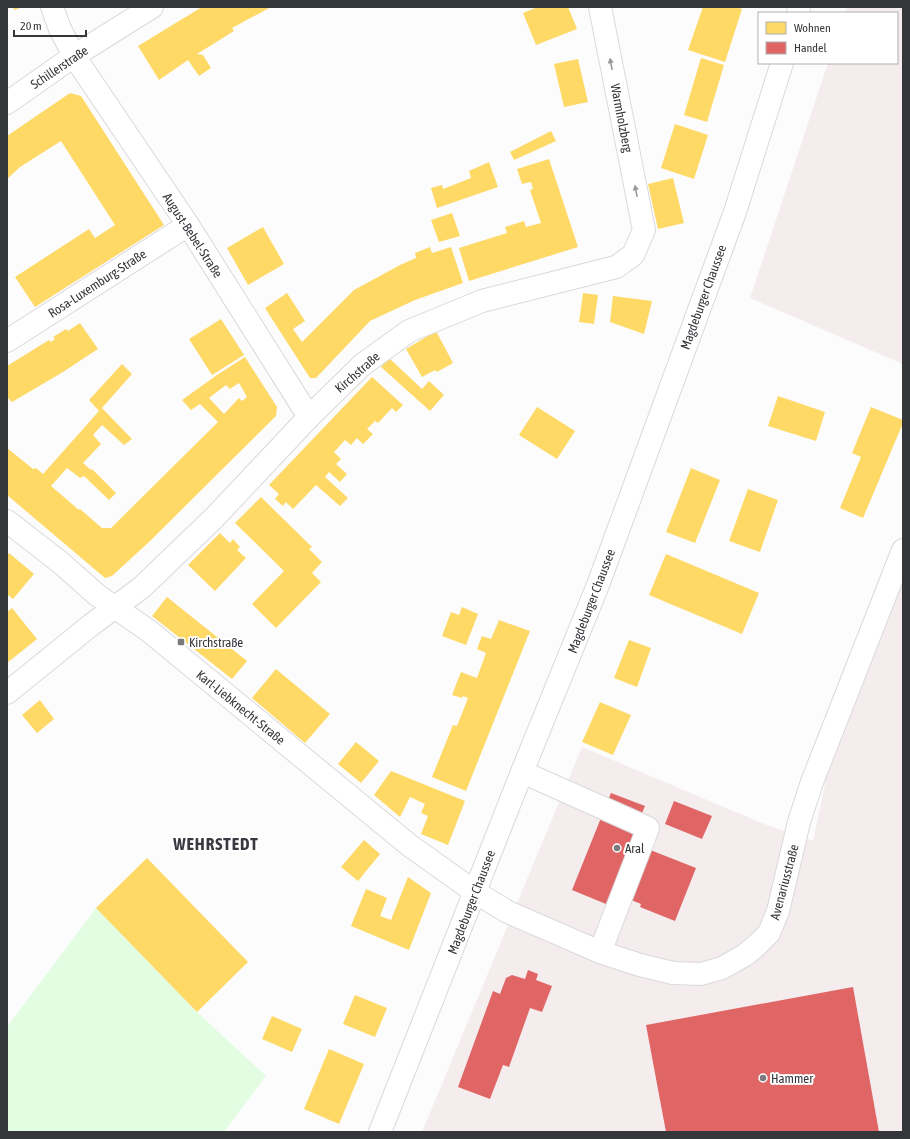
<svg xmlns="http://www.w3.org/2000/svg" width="910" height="1139" viewBox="0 0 910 1139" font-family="'Asap Condensed',sans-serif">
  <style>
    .commercial { fill: #f5ecee }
    .green { fill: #e3fde3 }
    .homes { fill: #ffd966; fill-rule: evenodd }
    .shops { fill: #e06666 }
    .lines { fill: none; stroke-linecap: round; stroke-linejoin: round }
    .minor-casing { stroke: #d9d9dc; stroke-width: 24 }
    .major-casing { stroke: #d9d9dc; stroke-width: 24 }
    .minor { stroke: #fff; stroke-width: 22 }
    .major { stroke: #fff; stroke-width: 22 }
    .oneway { fill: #9a9a9c }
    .poi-dot { fill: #7b7b7e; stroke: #fff; stroke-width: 1.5 }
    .labels { text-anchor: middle; stroke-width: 4; stroke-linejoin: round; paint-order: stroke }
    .street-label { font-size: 13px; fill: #35363a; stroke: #fff }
    .poi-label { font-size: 13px; fill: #35363a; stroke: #fff; text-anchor: start }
    .district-label { font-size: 17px; font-weight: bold; letter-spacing: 1px; fill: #383941; stroke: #fff }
  </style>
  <rect width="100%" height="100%" fill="#fcfcfd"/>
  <g class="commercial">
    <path d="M 847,7 L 903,7 L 903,364 L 750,298 L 828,63 L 897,63 L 897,13 L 845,13 Z"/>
    <path d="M 903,578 L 903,1132 L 422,1132 L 582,747 L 764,824 L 813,841 L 831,755 Z"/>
  </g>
  <path class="green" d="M 96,908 L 197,1012 L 266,1076 L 224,1132 L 7,1132 L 7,1027 Z"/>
  <g class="homes">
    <path d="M 13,7 L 23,7 L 14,10 Z"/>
    <path d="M 202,7 L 271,7 L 232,28 L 234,31 L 197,54 L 203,55 L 211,68 L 199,76 L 188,60 L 159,80 L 138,46 Z"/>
    <path d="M 538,7 L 568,7 L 577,29 L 536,45 L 523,13 Z"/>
    <path d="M 703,7 L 736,7 L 742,9 L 725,62 L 688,50 Z"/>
    <path d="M 701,58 L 724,65 L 707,122 L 684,115 Z"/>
    <path d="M 578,59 L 588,102 L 564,107 L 554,64 Z"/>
    <path d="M 70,93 L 81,96 L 164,225 L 35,307 L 15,277 L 89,229 L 95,238 L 115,225 L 61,141 L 20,167 L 7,179 L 7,136 Z"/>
    <path d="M 675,124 L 708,135 L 694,179 L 661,168 Z"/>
    <path d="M 551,131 L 556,141 L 514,160 L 510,152 Z"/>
    <path d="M 549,159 L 578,247 L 469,281 L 459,248 L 507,233 L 505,227 L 524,221 L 526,227 L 541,223 L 530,190 L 533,189 L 531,182 L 522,184 L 517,169 Z"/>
    <path d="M 489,162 L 498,187 L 437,208 L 431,188 L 442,185 L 443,189 L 471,178 L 469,171 Z"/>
    <path d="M 673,178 L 684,223 L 658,229 L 648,184 Z"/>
    <path d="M 452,213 L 460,236 L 439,242 L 431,220 Z"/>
    <path d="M 263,227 L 284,264 L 248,285 L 227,248 Z"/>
    <path d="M 430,247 L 432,253 L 451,247 L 463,283 L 415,300 L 370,321 L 316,378 L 310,378 L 265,308 L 287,293 L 305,321 L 293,329 L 302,342 L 354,290 L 400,265 L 416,258 L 415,253 Z"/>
    <path d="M 583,293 L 598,295 L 594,324 L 579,322 Z"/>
    <path d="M 613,296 L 652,301 L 644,334 L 610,322 Z"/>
    <path d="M 221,319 L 244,355 L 212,375 L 189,339 Z"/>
    <path d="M 80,323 L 98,349 L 63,372 L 12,402 L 7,397 L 7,366 L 49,340 L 51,342 L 55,339 L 53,337 L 66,329 L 68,331 Z"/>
    <path d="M 436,331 L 453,363 L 437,372 L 435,370 L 422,377 L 406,349 Z"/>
    <path d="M 245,357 L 277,407 L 276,416 L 149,542 L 112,576 L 105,578 L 7,495 L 7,448 L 33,469 L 36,468 L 43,474 L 99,411 L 89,400 L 122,364 L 132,374 L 102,408 L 132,439 L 124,445 L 102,425 L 93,435 L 101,444 L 83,463 L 91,470 L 92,469 L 116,493 L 109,500 L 84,476 L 80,478 L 67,468 L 51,486 L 79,510 L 80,509 L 102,528 L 111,528 L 218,422 L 200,404 L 191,410 L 182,400 L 217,375 ZM 239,383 L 247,397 L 242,401 L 239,398 L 224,414 L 209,398 L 226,385 L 230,389 Z"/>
    <path d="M 389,358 L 422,389 L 429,381 L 444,395 L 430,411 L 381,367 Z"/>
    <path d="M 372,377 L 403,405 L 396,412 L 392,408 L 378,423 L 375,421 L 367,429 L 373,434 L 363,444 L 357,438 L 351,445 L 345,440 L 334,452 L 341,459 L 336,464 L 347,474 L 340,482 L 329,472 L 325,477 L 348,498 L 340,506 L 316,485 L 293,509 L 286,502 L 283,506 L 275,499 L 279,494 L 269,485 Z"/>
    <path d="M 778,396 L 825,412 L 816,441 L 768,426 Z"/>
    <path d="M 537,407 L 575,431 L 557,459 L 519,435 Z"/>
    <path d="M 871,407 L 903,420 L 903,423 L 863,518 L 840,508 L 861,457 L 852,453 Z"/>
    <path d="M 691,468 L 720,480 L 695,543 L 666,532 Z"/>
    <path d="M 748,489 L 778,500 L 760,552 L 729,541 Z"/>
    <path d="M 261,497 L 312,547 L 309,549 L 322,562 L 312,573 L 321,582 L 276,628 L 252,604 L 284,571 L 235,523 Z"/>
    <path d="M 220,533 L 230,543 L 233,539 L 240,547 L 237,550 L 246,558 L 215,591 L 188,565 Z"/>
    <path d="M 9,553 L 34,574 L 13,599 L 7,594 L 7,556 Z"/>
    <path d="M 666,554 L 759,593 L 742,634 L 649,595 Z"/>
    <path d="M 167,597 L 247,661 L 232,679 L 152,616 Z"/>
    <path d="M 462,607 L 478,614 L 466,645 L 442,636 L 451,612 L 459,615 Z"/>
    <path d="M 12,608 L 37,639 L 7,663 L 7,612 Z"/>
    <path d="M 499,620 L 530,631 L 466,791 L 432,777 L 453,725 L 457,726 L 468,698 L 463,696 L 462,698 L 452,695 L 461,672 L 477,678 L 486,653 L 477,649 L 482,636 L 491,639 Z"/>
    <path d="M 629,640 L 651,648 L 637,687 L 614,678 Z"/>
    <path d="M 276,669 L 330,714 L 305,743 L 252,698 Z"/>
    <path d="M 40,700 L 54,719 L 37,733 L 22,715 Z"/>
    <path d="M 600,702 L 631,715 L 613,755 L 582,742 Z"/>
    <path d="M 356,742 L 379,761 L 361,783 L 338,764 Z"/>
    <path d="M 391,771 L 465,801 L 448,845 L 421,834 L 428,816 L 421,813 L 425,804 L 410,797 L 400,817 L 374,795 Z"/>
    <path d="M 364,840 L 380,854 L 358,881 L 341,867 Z"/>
    <path d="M 147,858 L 248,962 L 197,1012 L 96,908 Z"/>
    <path d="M 408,877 L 431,893 L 409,950 L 351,926 L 366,889 L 387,898 L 380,916 L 391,920 Z"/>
    <path d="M 355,995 L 387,1008 L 375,1037 L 343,1024 Z"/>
    <path d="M 272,1016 L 302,1029 L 292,1052 L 262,1039 Z"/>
    <path d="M 329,1049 L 364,1064 L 339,1124 L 304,1109 Z"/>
  </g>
  <g class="shops">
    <path d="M 611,793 L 645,806 L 630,842 L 696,868 L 675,921 L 640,907 L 641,904 L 611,892 L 606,904 L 572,890 Z"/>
    <path d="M 674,801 L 712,816 L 702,839 L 665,824 Z"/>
    <path d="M 528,970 L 538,974 L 536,980 L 552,986 L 542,1012 L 530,1008 L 509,1067 L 503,1065 L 490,1099 L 458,1087 L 493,991 L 500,994 L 506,978 L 512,975 L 525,979 Z"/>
    <path d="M 853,987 L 879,1132 L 666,1132 L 646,1025 Z"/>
  </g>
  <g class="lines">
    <g class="minor-casing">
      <g id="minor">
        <path d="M 52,7 L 60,29 L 74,56 L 188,225 L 309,417"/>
        <path d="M 7,103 L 74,56 L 152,7"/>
        <path d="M 7,341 L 188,225"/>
        <path d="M 7,521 L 61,563 L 97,595 L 149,631 L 409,845 L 475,892 L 508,912 L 600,952 L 640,965 L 673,973 L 701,974 L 722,968 L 745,955 L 757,945 L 769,933 L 778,911 L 799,822 L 812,782 L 903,550"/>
        <path d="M 7,693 L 91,625 L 141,588 L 214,518 L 309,417 L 362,365 L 409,331 L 482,301 L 616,267 L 633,255 L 644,230 L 600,7"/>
        <path d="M 522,772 L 648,828 L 600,952"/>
      </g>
    </g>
    <g class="major-casing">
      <g id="major">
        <path d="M 798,13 L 799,7"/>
        <path d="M 380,1132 L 522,772 L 598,585 L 735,212 L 782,63"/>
      </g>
    </g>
    <use href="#minor" class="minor"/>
    <use href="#major" class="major"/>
  </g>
  <defs><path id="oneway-solid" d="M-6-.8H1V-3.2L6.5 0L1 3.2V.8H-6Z"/></defs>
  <g class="oneway">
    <use href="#oneway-solid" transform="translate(611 64) rotate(-101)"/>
    <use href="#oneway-solid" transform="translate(636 191) rotate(-101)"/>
  </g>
  <g class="poi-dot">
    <rect x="177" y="638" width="8" height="8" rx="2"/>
    <circle cx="617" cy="848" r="4"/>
    <circle cx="763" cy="1078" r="4"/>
  </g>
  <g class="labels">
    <g class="street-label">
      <text transform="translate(59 67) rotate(-34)" y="5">Schillerstraße</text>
      <text transform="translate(622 118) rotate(79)" y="5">Warmholzberg</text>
      <text transform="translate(193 235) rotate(57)" y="5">August-Bebel-Straße</text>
      <text transform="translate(97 283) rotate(-33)" y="5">Rosa-Luxemburg-Straße</text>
      <text transform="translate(703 297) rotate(-70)" y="5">Magdeburger Chaussee</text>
      <text transform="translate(357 372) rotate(-41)" y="5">Kirchstraße</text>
      <text transform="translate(591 601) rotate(-69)" y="5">Magdeburger Chaussee</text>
      <text transform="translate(241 707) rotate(39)" y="5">Karl-Liebknecht-Straße</text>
      <text transform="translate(784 882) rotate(-75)" y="5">Avenariusstraße</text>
      <text transform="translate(471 902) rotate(-69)" y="5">Magdeburger Chaussee</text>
    </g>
    <g class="poi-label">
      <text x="189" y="647">Kirchstraße</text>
      <text x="625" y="853">Aral</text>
      <text x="771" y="1083">Hammer</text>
    </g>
    <g class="district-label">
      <text x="216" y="850">WEHRSTEDT</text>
    </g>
  </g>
  <rect width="910" height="1139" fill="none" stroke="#35363a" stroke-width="16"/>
  <rect x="758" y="12" width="140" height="52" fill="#ffffff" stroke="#aeafb0"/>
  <rect x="766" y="22" width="20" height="12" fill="#ffd966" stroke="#aeafb0"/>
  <text x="794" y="32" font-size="12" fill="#35363a">Wohnen</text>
  <rect x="766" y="42" width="20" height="12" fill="#e06666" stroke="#aeafb0"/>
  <text x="794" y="52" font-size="12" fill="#35363a">Handel</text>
  <path d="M14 30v6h72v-6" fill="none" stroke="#35363a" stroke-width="2"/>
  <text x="20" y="30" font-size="12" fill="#35363a" stroke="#ffffff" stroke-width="3" paint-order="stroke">20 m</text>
</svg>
